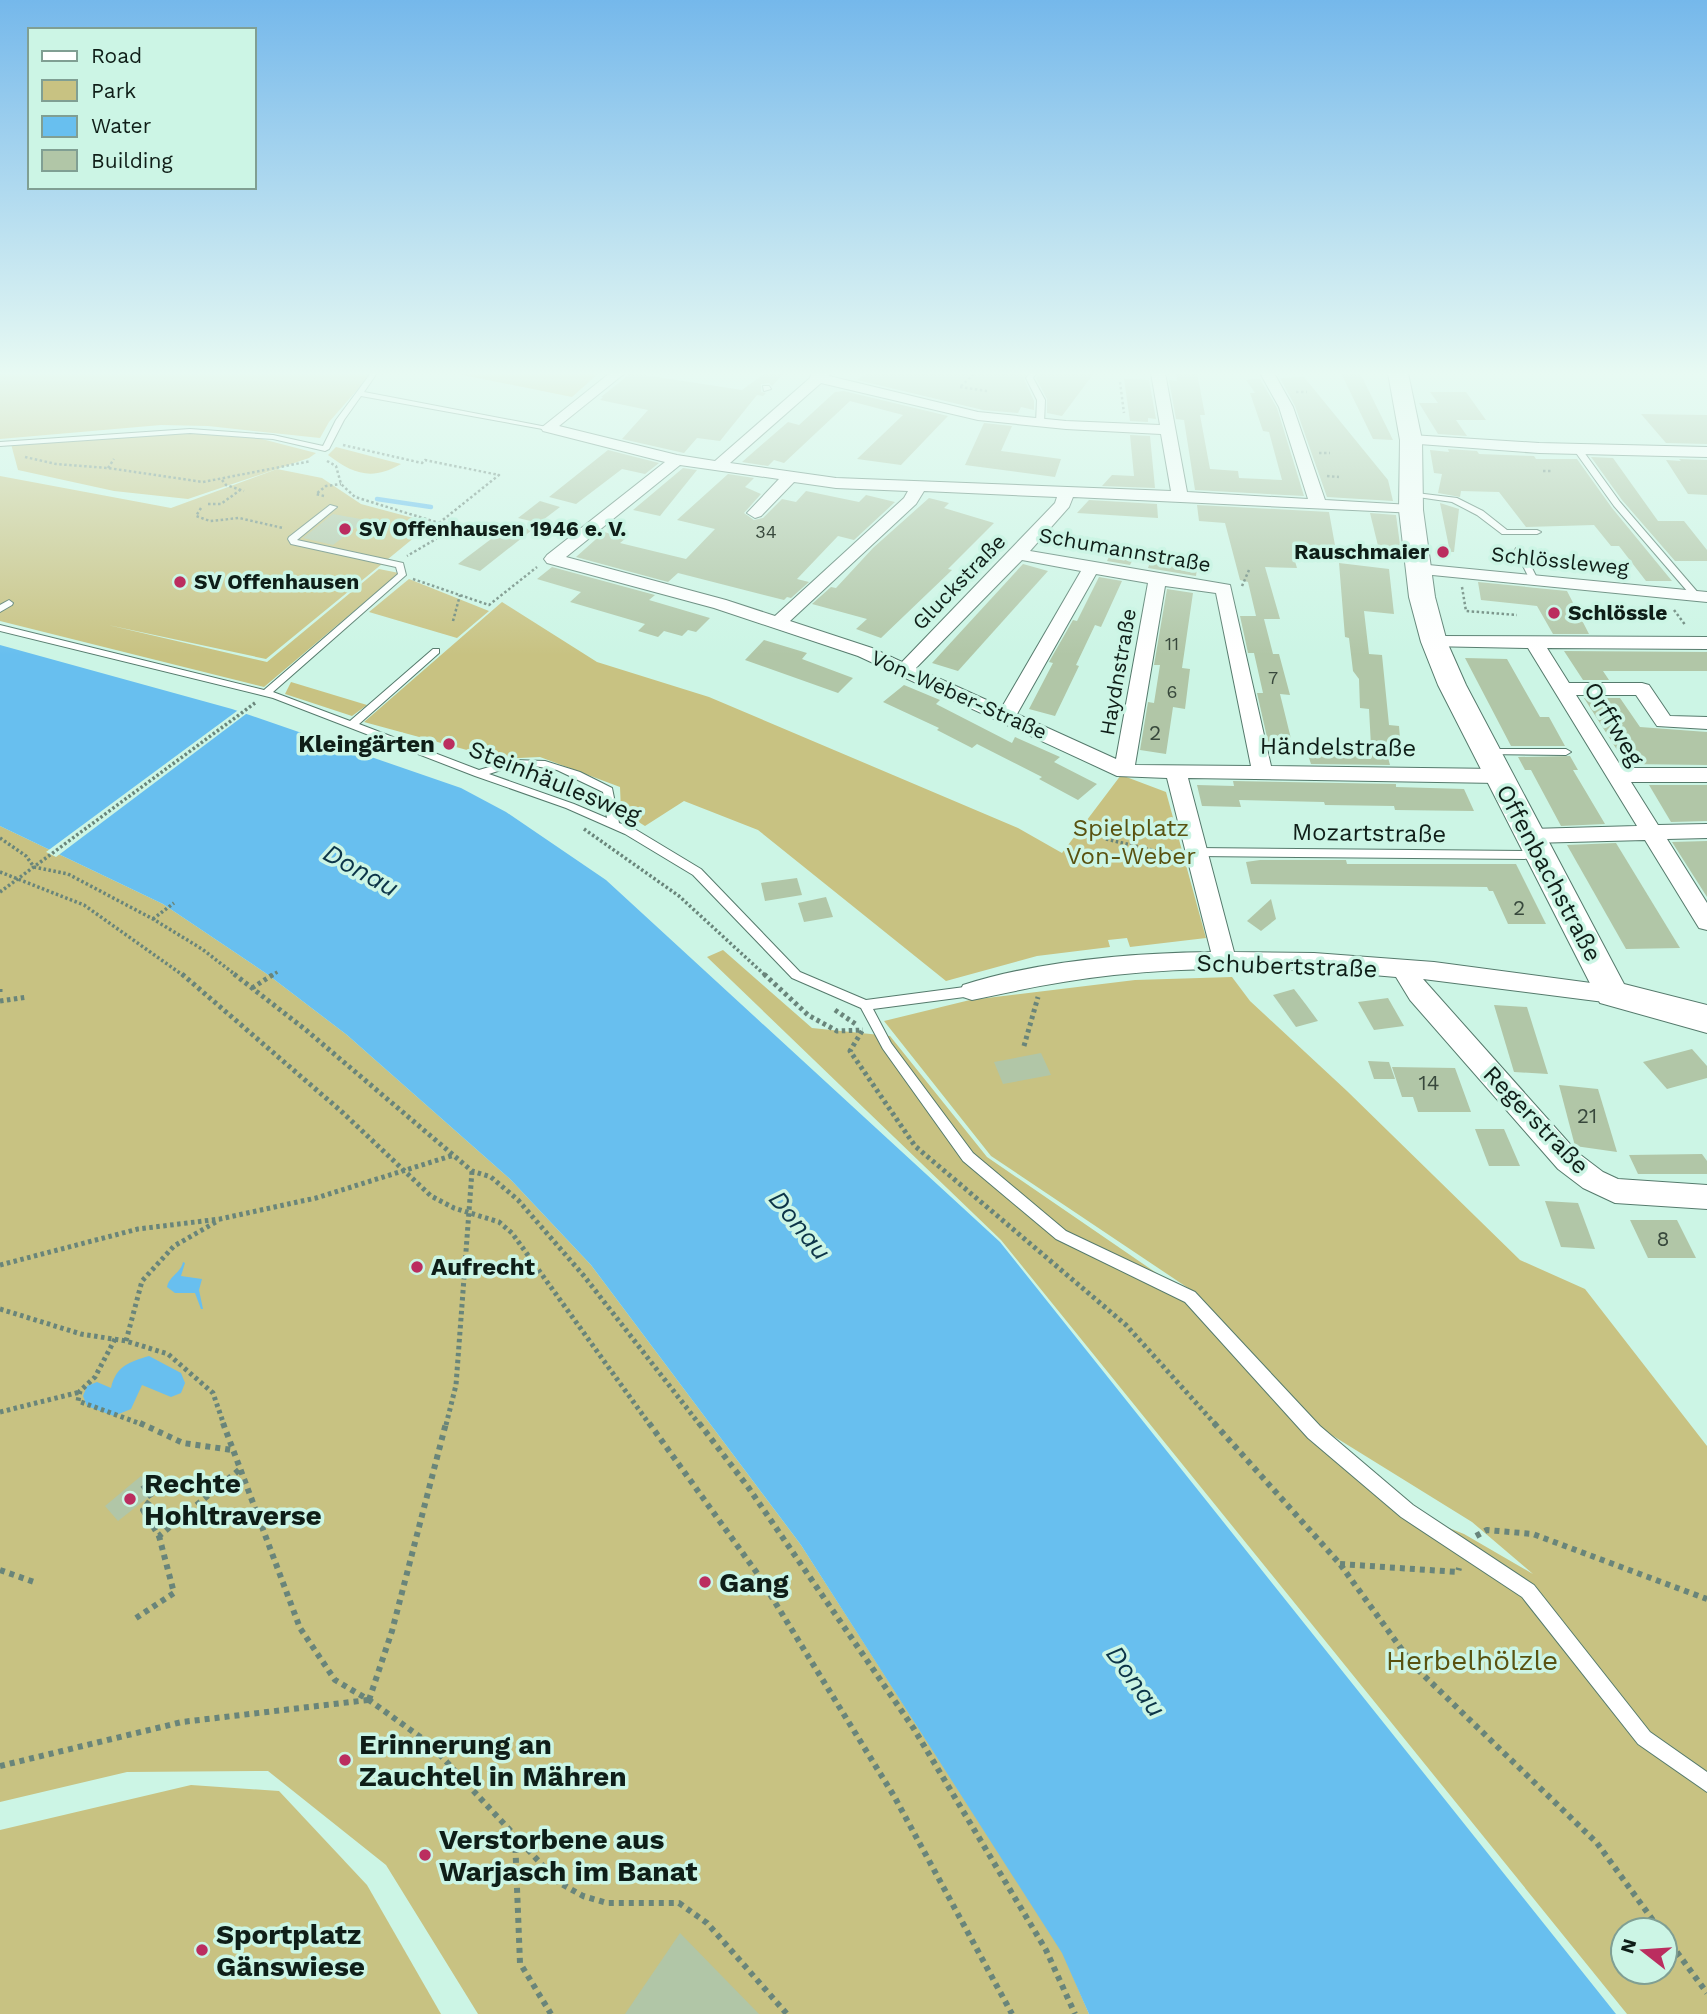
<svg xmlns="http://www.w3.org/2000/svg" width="1707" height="2014" viewBox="0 0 1707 2014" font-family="'Work Sans',sans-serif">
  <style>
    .green { fill: #c8c282; fill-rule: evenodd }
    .water { fill: #68bfef }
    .pier { fill: #ccf5e5 }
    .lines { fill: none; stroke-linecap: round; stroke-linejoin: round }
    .stream { stroke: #68bfef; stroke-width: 4.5 }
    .canal { fill: #68bfef; fill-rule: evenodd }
    .building { fill: #b1c6a7 }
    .lane-casing { stroke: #557a6c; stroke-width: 2 }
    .street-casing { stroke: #557a6c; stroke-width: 2 }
    .secondary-casing { stroke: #557a6c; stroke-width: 2 }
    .path-far3 { stroke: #69857a; stroke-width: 2.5; stroke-dasharray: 2.5 2.5; stroke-linecap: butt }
    .path-far2 { stroke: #69857a; stroke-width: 3.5; stroke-dasharray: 2.5 2.5; stroke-linecap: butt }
    .path-far1 { stroke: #69857a; stroke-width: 5; stroke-dasharray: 3.5 3.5; stroke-linecap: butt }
    .path { stroke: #69857a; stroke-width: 6; stroke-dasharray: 5 5; stroke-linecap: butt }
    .lane { fill: #fff; fill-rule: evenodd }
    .street { fill: #fff; fill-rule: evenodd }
    .secondary { fill: #fff; fill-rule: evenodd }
    .poi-dot { fill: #bb2d5f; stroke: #ccf5e5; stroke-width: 2.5 }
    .labels { text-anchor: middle; stroke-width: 7; stroke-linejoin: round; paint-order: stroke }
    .far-number-label { font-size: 18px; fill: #38483c }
    .far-poi-label { font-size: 21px; font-weight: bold; fill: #0f1e18; stroke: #ccf5e5; text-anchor: start }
    .far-street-label { font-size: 21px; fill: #0f1e18; stroke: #ccf5e5 }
    .number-label { font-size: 21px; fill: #38483c }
    .street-label { font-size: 24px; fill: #0f1e18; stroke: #ccf5e5 }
    .poi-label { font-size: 24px; font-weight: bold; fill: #0f1e18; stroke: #ccf5e5; text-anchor: end }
    .park-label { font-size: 24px; fill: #595210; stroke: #ccf5e5 }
    .water-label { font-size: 26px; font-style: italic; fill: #0c3448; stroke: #ccf5e5 }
    .near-poi-label { font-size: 28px; font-weight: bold; fill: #0f1e18; stroke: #ccf5e5; text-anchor: start }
    .near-park-label { font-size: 28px; fill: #595210; stroke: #ccf5e5 }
  </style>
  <rect width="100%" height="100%" fill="#ccf5e5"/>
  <g class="green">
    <path d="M 0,373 L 372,373 L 329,422 L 320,438 L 208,426 L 161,425 L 0,439 Z"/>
    <path d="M 453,373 L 599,373 L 572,397 Z"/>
    <path d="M 200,432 L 254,437 L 316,453 L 309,458 L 188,499 L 114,491 L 18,470 L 11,444 Z"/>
    <path d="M 336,447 L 401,464 C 372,481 353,474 328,455 Z"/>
    <path d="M 277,469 L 322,478 L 361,504 L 432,523 L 266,659 L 108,625 L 267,662 L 379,569 L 399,573 L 264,687 L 0,621 L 0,476 L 171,508 Z"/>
    <path d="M 409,579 L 489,611 L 457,638 L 369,612 Z"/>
    <path d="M 502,602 L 597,662 L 709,697 L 1018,828 L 1062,853 L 1121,775 L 1166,792 L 1206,938 L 1130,947 L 1127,938 L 1108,940 L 1110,947 L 1037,956 L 946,981 L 758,830 L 684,801 L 645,826 L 621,811 L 620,787 L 540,757 L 500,759 L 364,722 Z"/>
    <path d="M 291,682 L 367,705 L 352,716 L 285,694 Z"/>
    <path d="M 0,826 L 163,904 L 267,974 L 347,1035 L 511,1180 L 591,1265 L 801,1545 L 1063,1953 L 1089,2014 L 478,2014 L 386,1865 L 268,1771 L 127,1772 L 0,1802 Z"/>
    <path d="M 723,950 L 812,1028 L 890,1036 L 987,1157 L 1190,1296 L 1315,1431 L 1407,1511 L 1464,1534 L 1533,1574 L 1472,1522 L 1317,1426 L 1191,1290 L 991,1156 L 884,1021 L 970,1000 L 1135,980 L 1232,977 L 1250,1001 L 1347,1091 L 1520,1260 L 1585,1289 L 1707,1446 L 1707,2014 L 1627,2014 L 1001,1240 L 707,957 ZM 1623,1930 L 1665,1930 L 1665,1972 L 1623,1972 Z"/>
    <path d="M 191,1785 L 279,1791 L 367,1885 L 441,2014 L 0,2014 L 0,1830 Z"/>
  </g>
  <g class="water">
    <path d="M 0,645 L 232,709 L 461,788 L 506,812 L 606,880 L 1000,1242 L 1616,2014 L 1089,2014 L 1062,1953 L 801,1545 L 591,1265 L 511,1180 L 347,1035 L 267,974 L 163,904 L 0,826 Z"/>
    <path d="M 183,1262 L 185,1263 L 181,1276 L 202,1279 L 199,1290 L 203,1309 L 201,1309 L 195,1293 L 175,1293 L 167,1287 C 169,1276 181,1273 183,1262 Z"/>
  </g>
  <path class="pier" d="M 241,708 L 250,711 L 56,857 L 46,852 Z"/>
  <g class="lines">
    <path class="stream" d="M 377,499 L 431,507"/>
    <path class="canal" d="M 149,1356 L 181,1373 L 185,1383 L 181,1393 L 171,1397 L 142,1385 L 131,1409 L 114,1416 L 87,1406 L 83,1396 L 87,1386 L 97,1382 L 111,1388 C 116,1366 129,1362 149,1356 Z"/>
  </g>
  <g class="building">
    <path d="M 631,373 L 742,390 L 765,373 L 784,373 L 772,386 L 769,383 L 761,384 L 761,392 L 766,393 L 763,396 L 757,395 L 720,441 L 697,438 L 684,453 L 622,439 L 648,410 L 600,400 L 603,397 L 601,397 Z"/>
    <path d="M 867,373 L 1027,373 L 1024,379 L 1034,401 L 1034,410 L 1021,407 L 1018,413 L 983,410 L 857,380 Z"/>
    <path d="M 1039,373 L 1094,373 L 1062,416 L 1047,413 L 1047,399 L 1036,378 Z"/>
    <path d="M 1176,373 L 1197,373 L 1205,415 L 1200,415 L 1210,469 L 1238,471 L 1239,478 L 1282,480 L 1269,432 L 1263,431 L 1250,393 L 1255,393 L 1246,380 L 1260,379 L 1277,408 L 1304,496 L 1195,490 L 1184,420 L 1176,419 L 1169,380 L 1177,381 Z"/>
    <path d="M 1341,373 L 1360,373 L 1393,440 L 1373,439 Z"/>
    <path d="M 1304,377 L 1388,480 L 1393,501 L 1327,497 L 1295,406 L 1280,378 Z"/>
    <path d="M 1124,379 L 1149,380 L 1156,419 L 1148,418 L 1148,422 L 1130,421 Z"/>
    <path d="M 844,391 L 948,416 L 901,465 L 857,459 L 903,415 L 850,401 L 784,463 L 774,460 L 768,466 L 742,462 L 788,422 L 799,425 L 835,392 Z"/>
    <path d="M 1430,392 L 1466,392 L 1486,420 L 1456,420 L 1467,436 L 1438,434 L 1419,403 L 1438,403 Z"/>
    <path d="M 1641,414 L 1707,415 L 1707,444 L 1666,443 Z"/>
    <path d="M 984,423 L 1012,426 L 1001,451 L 1061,459 L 1055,477 L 965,465 Z"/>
    <path d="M 1130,435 L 1150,436 L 1155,488 L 1102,486 L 1112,475 L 1134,476 Z"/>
    <path d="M 1448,449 L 1477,451 L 1479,454 L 1534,456 L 1536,459 L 1577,459 L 1612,508 L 1672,581 L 1646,581 L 1619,546 L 1611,546 L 1594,525 L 1526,527 L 1499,492 L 1461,491 L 1460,497 L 1438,493 L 1442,474 L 1434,473 L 1430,450 L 1449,452 Z"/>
    <path d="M 608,450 L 659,463 L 645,474 L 622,469 L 576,504 L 549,497 Z"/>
    <path d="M 1591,457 L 1613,458 L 1658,521 L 1684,521 L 1707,550 L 1707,561 L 1675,561 L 1622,500 Z"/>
    <path d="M 1679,459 L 1707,460 L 1707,495 L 1688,494 L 1666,460 L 1681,461 Z"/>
    <path d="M 683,468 L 697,470 L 660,516 L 633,510 Z"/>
    <path d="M 728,474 L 754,478 L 745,487 L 761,494 L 744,513 L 754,520 L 763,518 L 782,499 L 796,502 L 806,491 L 859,502 L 866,495 L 895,502 L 854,540 L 838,536 L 797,579 L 809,582 L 791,598 L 787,597 L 784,600 L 678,573 L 668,582 L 576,557 L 604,532 L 626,538 L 620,543 L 686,559 L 715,529 L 677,520 Z"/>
    <path d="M 929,498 L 949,503 L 944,508 L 994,523 L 948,569 L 952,570 L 881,638 L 856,629 L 867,619 L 812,604 L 831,587 L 836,588 L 873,548 Z"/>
    <path d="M 1089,500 L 1157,504 L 1158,518 L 1077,513 Z"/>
    <path d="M 540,501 L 560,507 L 539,523 L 518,518 Z"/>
    <path d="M 1440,503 L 1459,509 L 1454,552 L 1450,552 Z"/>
    <path d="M 1197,505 L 1329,512 L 1338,562 L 1294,558 L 1297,568 L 1265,567 L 1280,619 L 1264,619 L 1273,654 L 1279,654 L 1290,695 L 1280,694 L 1293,747 L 1269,746 L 1257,693 L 1263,693 L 1254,653 L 1248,653 L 1240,616 L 1256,616 L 1248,582 L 1240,580 L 1225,523 L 1199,521 Z"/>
    <path d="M 1370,513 L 1396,515 L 1402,560 L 1381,558 Z"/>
    <path d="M 333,514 L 366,520 L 333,545 L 303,538 Z"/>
    <path d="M 511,524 L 532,530 L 480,571 L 458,564 Z"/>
    <path d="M 1114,547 L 1137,551 L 1130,565 L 1107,561 Z"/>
    <path d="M 1154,551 L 1198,559 L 1196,576 L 1148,568 Z"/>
    <path d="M 1339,563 L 1389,569 L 1394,614 L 1364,611 L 1369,654 L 1382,655 L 1389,725 L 1399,726 L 1401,751 L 1371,746 L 1369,709 L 1360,708 L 1359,679 L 1353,671 L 1349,638 L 1345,637 Z"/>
    <path d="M 1023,564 L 1048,571 L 958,671 L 932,663 Z"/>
    <path d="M 552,567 L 655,595 L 649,600 L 710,618 L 696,632 L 688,630 L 682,636 L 664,631 L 658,637 L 638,631 L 645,624 L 570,602 L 581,592 L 537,579 Z"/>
    <path d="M 1099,577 L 1122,581 L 1101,627 L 1095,625 L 1076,665 L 1079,666 L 1055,716 L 1029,709 L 1053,663 L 1049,662 L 1073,620 L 1077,621 Z"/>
    <path d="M 1478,582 L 1567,591 L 1589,634 L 1553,634 L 1537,606 L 1481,600 Z"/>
    <path d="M 1167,589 L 1193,593 L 1182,668 L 1190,669 L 1185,709 L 1173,707 L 1166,754 L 1140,750 L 1148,702 L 1154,703 L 1160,665 L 1154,665 Z"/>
    <path d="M 764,640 L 807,653 L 802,659 L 853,678 L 838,693 L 745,660 Z"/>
    <path d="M 1564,651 L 1707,652 L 1707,671 L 1603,671 L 1609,680 L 1583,680 Z"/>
    <path d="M 1465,658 L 1507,659 L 1540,717 L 1549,717 L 1565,746 L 1511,746 Z"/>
    <path d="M 904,685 L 940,700 L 936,704 L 1012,743 L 1015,737 L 1060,757 L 1054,762 L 1097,784 L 1078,800 L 1039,779 L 1042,777 L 977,744 L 972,748 L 937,730 L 939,728 L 883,702 Z"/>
    <path d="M 1584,698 L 1620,698 L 1640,727 L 1707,732 L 1707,765 L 1626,764 Z"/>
    <path d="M 1305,746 L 1386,750 L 1390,765 L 1311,764 Z"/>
    <path d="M 1570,756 L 1578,770 L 1573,770 L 1605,824 L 1561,826 L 1531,770 L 1525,770 L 1518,757 Z"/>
    <path d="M 1233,781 L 1396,784 L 1396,787 L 1464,789 L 1474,811 L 1395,810 L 1394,806 L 1325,805 L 1324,802 L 1239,800 L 1241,807 L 1202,806 L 1197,785 L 1234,786 Z"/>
    <path d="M 1649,785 L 1707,785 L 1707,821 L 1671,822 Z"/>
    <path d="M 1707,841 L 1707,897 L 1672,842 Z"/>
    <path d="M 1616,843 L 1680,948 L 1626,949 L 1567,845 Z"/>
    <path d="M 1260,860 L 1346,860 L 1347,864 L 1516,864 L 1546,924 L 1508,924 L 1493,891 L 1489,891 L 1487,887 L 1251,884 L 1246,862 Z"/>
    <path d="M 797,878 L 802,895 L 765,901 L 761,883 Z"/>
    <path d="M 826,897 L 833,917 L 804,922 L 798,903 Z"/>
    <path d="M 1271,899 L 1276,919 L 1261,931 L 1247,921 Z"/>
    <path d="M 1294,989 L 1307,1006 L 1318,1021 L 1296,1027 L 1273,995 Z"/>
    <path d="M 1388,998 L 1404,1026 L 1374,1030 L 1358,1002 Z"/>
    <path d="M 1494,1005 L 1527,1007 L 1548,1074 L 1514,1072 Z"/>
    <path d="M 1692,1049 L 1707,1066 L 1707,1078 L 1667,1089 L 1643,1062 Z"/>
    <path d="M 1041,1053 L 1051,1075 L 1003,1084 L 994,1062 Z"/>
    <path d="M 1368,1061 L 1389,1062 L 1395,1079 L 1374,1079 Z"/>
    <path d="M 1392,1067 L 1455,1068 L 1471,1112 L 1418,1112 L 1413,1097 L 1402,1097 Z"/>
    <path d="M 1559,1085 L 1598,1089 L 1617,1152 L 1575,1146 Z"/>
    <path d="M 1475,1129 L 1504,1129 L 1520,1166 L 1489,1166 Z"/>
    <path d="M 1702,1154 L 1707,1161 L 1707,1174 L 1638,1174 L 1629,1155 Z"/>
    <path d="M 1545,1201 L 1578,1203 L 1595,1249 L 1561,1247 Z"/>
    <path d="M 1630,1220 L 1677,1220 L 1696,1258 L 1648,1258 Z"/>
    <path d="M 141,1476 L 155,1492 L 118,1521 L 105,1506 Z"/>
    <path d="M 680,1933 L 759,2014 L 625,2014 Z"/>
  </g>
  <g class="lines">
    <g class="lane-casing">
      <g id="lane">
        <path d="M 371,373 L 377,373 L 364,392 L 552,428 L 548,430 L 361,396 L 344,420 L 329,449 L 325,451 L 273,439 L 190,433 L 0,446 L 0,442 L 190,429 L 273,435 L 323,446 L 336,420 Z"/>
        <path d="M 1030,373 L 1036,373 L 1033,378 L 1045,400 L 1044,423 L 1040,425 L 1036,423 L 1037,400 L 1026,378 Z"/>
        <path d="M 763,386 L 769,386 L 771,389 L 764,391 Z"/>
        <path d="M 1575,448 L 1581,448 L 1620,502 L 1700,595 L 1700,599 L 1694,599 L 1614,506 L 1574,450 Z"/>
        <path d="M 1408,492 L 1457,498 L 1483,511 L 1507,530 L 1537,530 L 1541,532 L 1537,534 L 1502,534 L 1477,515 L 1452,502 L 1411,496 L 1407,494 Z"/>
        <path d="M 330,505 L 337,507 L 297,540 L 403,563 L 406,575 L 273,692 L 350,721 L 433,649 L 439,649 L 439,653 L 359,724 L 479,770 L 513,760 L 545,761 L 580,772 L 612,788 L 619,823 L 633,828 L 701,869 L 800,972 L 866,1000 L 972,986 L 976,988 L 978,991 L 972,996 L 873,1009 L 891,1043 L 973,1153 L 1066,1231 L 1195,1292 L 1320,1426 L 1413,1505 L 1534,1585 L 1650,1732 L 1707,1772 L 1707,1792 L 1638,1744 L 1522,1597 L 1401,1517 L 1308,1438 L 1185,1302 L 1056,1239 L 963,1161 L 883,1049 L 861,1008 L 792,978 L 693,875 L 625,834 L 566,808 L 475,776 L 273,698 L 0,631 L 0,625 L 264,690 L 398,574 L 396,567 L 291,544 L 288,539 L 289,537 ZM 529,765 L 557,770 L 603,792 L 607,818 L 574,804 L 489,774 L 513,766 Z"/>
        <path d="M 1516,548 L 1523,550 L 1538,580 L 1537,582 L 1530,580 L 1515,550 Z"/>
        <path d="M 9,600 L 13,603 L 12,605 L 0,612 L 0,605 Z"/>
        <path d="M 1486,749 L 1566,749 L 1571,752 L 1566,755 L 1482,754 L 1481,752 Z"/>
        <path d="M 1197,848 L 1539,851 L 1544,855 L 1539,859 L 1197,856 L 1192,852 Z"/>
      </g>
    </g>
    <g class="street-casing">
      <g id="street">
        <path d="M 610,373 L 625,373 L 559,426 L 677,455 L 715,461 L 810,378 L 811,374 L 831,373 L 829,376 L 978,412 L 1066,421 L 1160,425 L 1151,373 L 1165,373 L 1187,492 L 1308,499 L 1279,407 L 1260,373 L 1274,373 L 1293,407 L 1325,500 L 1411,505 L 1417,507 L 1419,510 L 1417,513 L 1073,497 L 1069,507 L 1030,551 L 1230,585 L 1271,766 L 1498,769 L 1505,771 L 1508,776 L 1505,781 L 1498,783 L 1188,778 L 1234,952 L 1314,953 L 1434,962 L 1621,987 L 1624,994 L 1621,1001 L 1612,1003 L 1423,979 L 1578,1153 L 1603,1172 L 1618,1179 L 1707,1185 L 1707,1209 L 1615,1203 L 1583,1188 L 1558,1169 L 1410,1000 L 1396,977 C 1302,968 1207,965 1114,975 C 1066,980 1019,990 972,1000 L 963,997 L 960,991 L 963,985 C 1038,961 1132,953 1211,952 L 1167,778 L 1117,776 L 858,656 L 714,608 L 547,563 L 544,559 L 547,555 L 665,462 L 543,431 L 541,428 ZM 821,383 L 978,420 L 1066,429 L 1161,434 L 1171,491 L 836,478 L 730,463 ZM 680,465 L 779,479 L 747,513 L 755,518 L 761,516 L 794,482 L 836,488 L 908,491 L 904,498 L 775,616 L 726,600 L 566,557 ZM 924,491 L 1057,497 L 1055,503 L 902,662 L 872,648 L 790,621 L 916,504 ZM 1022,560 L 1081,571 L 1002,707 L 916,668 ZM 1096,574 L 1148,583 L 1116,759 L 1017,714 ZM 1165,586 L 1216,593 L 1251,766 L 1135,765 Z"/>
        <path d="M 1411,435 L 1539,443 L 1707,447 L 1707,457 L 1539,453 L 1406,443 L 1403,440 L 1406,437 Z"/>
        <path d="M 1418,564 L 1707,592 L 1707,602 L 1412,573 L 1409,569 Z"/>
        <path d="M 1434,636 L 1707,637 L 1707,649 L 1547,648 L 1569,683 L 1642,683 L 1649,685 L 1670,716 L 1707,717 L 1707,729 L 1657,726 L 1636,695 L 1576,695 L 1622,768 L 1707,768 L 1707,782 L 1631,782 L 1658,825 L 1707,824 L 1707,838 L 1667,839 L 1707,903 L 1707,930 L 1699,928 L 1645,840 L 1531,843 L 1523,841 L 1520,836 L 1523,831 L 1531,829 L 1637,826 L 1528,648 L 1427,646 L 1425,642 Z"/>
      </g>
    </g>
    <g class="secondary-casing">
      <path id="secondary" d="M 1388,373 L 1408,373 L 1422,440 L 1423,510 L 1435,597 L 1447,642 L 1466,685 L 1624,984 L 1707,1005 L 1707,1033 L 1600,1003 L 1438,685 L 1421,642 L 1409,597 L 1399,510 L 1400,440 Z"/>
    </g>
    <g class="path-far3">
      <path d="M 1120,382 L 1124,413"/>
      <path d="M 961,386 L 975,373"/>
      <path d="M 960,387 L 987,391"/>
      <path d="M 1296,392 L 1307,392"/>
      <path d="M 343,445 L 422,463 L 425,460 L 499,475 L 439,523"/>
      <path d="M 1319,453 L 1330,453"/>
      <path d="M 25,457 L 56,464 L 108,468 L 203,482 L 311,461"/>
      <path d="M 327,461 L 336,466 L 341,484 L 355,497 L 439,523 L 436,539 L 407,556"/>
      <path d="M 108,468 L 114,459"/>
      <path d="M 1543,471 L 1551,471"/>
      <path d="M 1327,476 L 1339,477"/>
      <path d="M 222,480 L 226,485 L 244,491"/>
      <path d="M 324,496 L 316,494 L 326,486 L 341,484"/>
      <path d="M 208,504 L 221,504 L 240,490"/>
      <path d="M 201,508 L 196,516 L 210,521 L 239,518 L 283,528"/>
      <path d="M 413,579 L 489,605 L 537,567"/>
      <path d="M 1242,586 L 1249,570"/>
      <path d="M 1462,587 L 1466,611 L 1517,615"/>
      <path d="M 1674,610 L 1686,626"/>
      <path d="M 453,621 L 460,595"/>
    </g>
    <g class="path-far2">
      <path d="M 584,829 L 679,896 L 766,976"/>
      <path d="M 0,838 L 26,856 L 34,867 L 68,874 L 153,919 L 202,949 L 237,976"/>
      <path d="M 1106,839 L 1160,852 L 1177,852"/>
      <path d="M 0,872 L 84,905 L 184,976"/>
      <path d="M 0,892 L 255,703"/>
      <path d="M 153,919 L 174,903"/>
      <path d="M 271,976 L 279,971"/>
    </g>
    <g class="path-far1">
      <path d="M 182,974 L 341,1111 L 431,1196 L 454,1208 L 499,1222 L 512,1233 L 650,1425"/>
      <path d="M 234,974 L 306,1030 L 472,1171 L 491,1177 L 518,1200 L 584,1276 L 700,1425"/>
      <path d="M 764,974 L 808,1015 L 837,1031 L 863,1030"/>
      <path d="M 252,988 L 274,974"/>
      <path d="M 0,989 L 0,992"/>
      <path d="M 0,1001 L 27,997"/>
      <path d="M 835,1010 L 857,1025"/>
      <path d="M 862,1031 L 850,1051 L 915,1146 L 1126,1325 L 1216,1425"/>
      <path d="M 1024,1046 L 1038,997"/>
      <path d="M 0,1265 L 138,1229 L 220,1219 L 316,1198 L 454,1155"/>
      <path d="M 0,1309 L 81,1334 L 126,1341 L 168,1354 L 213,1393 L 224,1425"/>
      <path d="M 115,1339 L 95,1377 L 80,1391 L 78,1401 L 144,1425"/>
      <path d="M 126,1341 L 142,1281 L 174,1246 L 216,1222"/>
      <path d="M 0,1412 L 80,1392"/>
      <path d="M 446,1425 L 456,1385 L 472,1171"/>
    </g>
    <g class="path">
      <path d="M 140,1423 L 183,1443 L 232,1450"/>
      <path d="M 223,1423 L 300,1628 L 335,1680 L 369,1700 L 430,1744 L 558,1882 L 583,1896 L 607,1903 L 679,1903 L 707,1923 L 787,2014"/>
      <path d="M 649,1423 L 757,1573 L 894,1796 L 1012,2014"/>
      <path d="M 699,1423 L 748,1487 L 914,1729 L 1046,1950 L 1075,2014"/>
      <path d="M 1214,1423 L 1340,1564 L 1413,1665 L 1597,1843 L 1660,1930"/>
      <path d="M 143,1485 L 152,1498 L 143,1510 L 159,1536 L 239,1470"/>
      <path d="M 1476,1536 L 1487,1530 L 1533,1534 L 1707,1599"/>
      <path d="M 1340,1564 L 1458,1572 L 1459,1568"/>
      <path d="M 0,1570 L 34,1582"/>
      <path d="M 136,1618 L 174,1593 L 159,1536"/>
      <path d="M 369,1700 L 392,1631 L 446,1423"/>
      <path d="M 0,1766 L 182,1722 L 368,1700"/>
      <path d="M 515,1838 L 520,1963 L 551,2014"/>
      <path d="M 1665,1936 L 1707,1993"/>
    </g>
    <use href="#lane" class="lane"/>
    <use href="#street" class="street"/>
    <use href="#secondary" class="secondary"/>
  </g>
  <linearGradient id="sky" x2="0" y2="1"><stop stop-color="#75b8eb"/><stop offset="0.57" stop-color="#e8faf3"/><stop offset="1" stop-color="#e8faf3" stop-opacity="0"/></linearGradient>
  <rect width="1707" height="655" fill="url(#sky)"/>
  <g class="poi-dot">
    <circle cx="345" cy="529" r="7"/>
    <circle cx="1443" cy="552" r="7"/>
    <circle cx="180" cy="582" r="7"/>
    <circle cx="1554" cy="613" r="7"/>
    <circle cx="449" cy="744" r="7"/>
    <circle cx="417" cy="1267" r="7"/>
    <circle cx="130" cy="1499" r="7"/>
    <circle cx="705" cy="1582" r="7"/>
    <circle cx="345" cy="1760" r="7"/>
    <circle cx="425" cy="1855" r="7"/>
    <circle cx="202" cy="1950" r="7"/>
  </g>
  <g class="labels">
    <g class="far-number-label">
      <text x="766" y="538">34</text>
      <text x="1172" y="650">11</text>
      <text x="1273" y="684">7</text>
      <text x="1172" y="698">6</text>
    </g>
    <g class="far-poi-label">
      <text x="359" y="536">SV Offenhausen 1946 e. V.</text>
      <text x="1429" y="559" text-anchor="end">Rauschmaier</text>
      <text x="194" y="589">SV Offenhausen</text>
      <text x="1568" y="620">Schlössle</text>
    </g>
    <g class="far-street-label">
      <text transform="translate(1125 550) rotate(10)" y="7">Schumannstraße</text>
      <text transform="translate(1560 561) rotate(6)" y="7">Schlössleweg</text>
      <text transform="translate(959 582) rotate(-46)" y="7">Gluckstraße</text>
      <text transform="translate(1118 672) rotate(-80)" y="7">Haydnstraße</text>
      <text transform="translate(959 695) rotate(24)" y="7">Von-Weber-Straße</text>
    </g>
    <g class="number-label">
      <text x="1155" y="740">2</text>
      <text x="1519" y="915">2</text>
      <text x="1429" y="1090">14</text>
      <text x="1587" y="1123">21</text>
      <text x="1663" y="1246">8</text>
    </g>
    <g class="street-label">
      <text transform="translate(1614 724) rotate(59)" y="8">Orffweg</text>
      <text transform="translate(1338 747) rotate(1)" y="8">Händelstraße</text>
      <text transform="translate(555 782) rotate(22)" y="8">Steinhäulesweg</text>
      <text transform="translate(1369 833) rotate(1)" y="8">Mozartstraße</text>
      <text transform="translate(1549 873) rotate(62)" y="8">Offenbachstraße</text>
      <text transform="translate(1287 966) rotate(2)" y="8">Schubertstraße</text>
      <text transform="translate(1536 1120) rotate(46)" y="8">Regerstraße</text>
    </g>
    <g class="poi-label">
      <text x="435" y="752">Kleingärten</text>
      <text x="431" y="1275" text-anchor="start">Aufrecht</text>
    </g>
    <g class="park-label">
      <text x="1131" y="836">Spielplatz<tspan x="1131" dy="28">Von-Weber</tspan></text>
    </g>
    <g class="water-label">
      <text transform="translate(361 870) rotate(29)" y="9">Donau</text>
      <text transform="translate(800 1225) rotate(51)" y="9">Donau</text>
      <text transform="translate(1136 1681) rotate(54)" y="9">Donau</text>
    </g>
    <g class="near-poi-label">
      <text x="144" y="1493">Rechte<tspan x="144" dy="32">Hohltraverse</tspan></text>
      <text x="719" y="1592">Gang</text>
      <text x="359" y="1754">Erinnerung an<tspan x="359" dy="32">Zauchtel in Mähren</tspan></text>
      <text x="439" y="1849">Verstorbene aus<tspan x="439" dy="32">Warjasch im Banat</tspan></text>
      <text x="216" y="1944">Sportplatz<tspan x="216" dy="32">Gänswiese</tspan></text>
    </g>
    <g class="near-park-label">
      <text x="1472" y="1670">Herbelhölzle</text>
    </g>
  </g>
  <rect x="28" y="28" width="228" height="161" fill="#ccf5e5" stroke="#809f93" stroke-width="2"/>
  <rect x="42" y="51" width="35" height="10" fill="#ffffff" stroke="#809f93" stroke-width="2"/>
  <text x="91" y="63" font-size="21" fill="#0f1e18">Road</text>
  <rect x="42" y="80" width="35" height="21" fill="#c8c282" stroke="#809f93" stroke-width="2"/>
  <text x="91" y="98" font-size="21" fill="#0f1e18">Park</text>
  <rect x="42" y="116" width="35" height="21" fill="#68bfef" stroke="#809f93" stroke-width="2"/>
  <text x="91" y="133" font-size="21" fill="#0f1e18">Water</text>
  <rect x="42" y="150" width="35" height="21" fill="#b1c6a7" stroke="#809f93" stroke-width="2"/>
  <text x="91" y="168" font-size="21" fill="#0f1e18">Building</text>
  <g transform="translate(1644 1951) rotate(287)"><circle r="33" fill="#ccf5e5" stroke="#809f93" stroke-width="2"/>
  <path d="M0-5L12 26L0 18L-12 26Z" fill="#bb2d5f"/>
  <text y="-10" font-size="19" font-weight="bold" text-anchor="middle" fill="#0f1e18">N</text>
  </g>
</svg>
